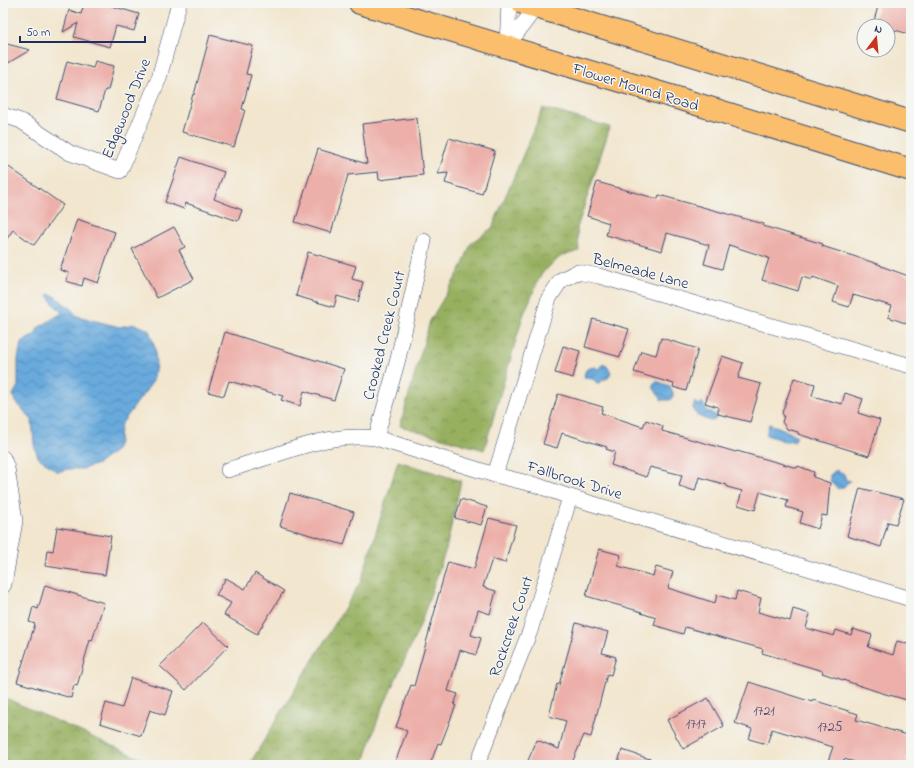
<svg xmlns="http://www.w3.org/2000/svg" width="914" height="768" viewBox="0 0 914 768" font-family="'Indie Flower',sans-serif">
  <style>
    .forest { fill: url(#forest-crowns); stroke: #597060 }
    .water { fill: url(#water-waves); stroke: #426c9e }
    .building { fill: #edafa9 }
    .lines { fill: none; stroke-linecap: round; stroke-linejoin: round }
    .street-casing { stroke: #3b4a6f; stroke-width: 16 }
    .primary-casing { stroke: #3b4a6f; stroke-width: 24 }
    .street { stroke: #fff; stroke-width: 15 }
    .primary { stroke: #fabe6d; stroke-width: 22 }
    .labels { text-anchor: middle; stroke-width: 3; stroke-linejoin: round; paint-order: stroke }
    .number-label { font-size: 14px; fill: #504f71 }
    .street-label { font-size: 16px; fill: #1b2f5e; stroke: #f6f6f2 }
  </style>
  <defs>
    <pattern id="forest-crowns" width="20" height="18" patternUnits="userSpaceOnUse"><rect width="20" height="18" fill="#97b061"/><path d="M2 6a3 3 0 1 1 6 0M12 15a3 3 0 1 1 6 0" fill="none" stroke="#7a9053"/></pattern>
    <pattern id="water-waves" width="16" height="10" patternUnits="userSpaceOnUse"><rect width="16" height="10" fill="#69aadd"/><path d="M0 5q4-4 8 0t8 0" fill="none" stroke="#568bb6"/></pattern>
  </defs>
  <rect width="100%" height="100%" fill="#f6f6f2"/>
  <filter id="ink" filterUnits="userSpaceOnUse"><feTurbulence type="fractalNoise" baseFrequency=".025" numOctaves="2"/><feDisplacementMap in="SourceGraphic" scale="8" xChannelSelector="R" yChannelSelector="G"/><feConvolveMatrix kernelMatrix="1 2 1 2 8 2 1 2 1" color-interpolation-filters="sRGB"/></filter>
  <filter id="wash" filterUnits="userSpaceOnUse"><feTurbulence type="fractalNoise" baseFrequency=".012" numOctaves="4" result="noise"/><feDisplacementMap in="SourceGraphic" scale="16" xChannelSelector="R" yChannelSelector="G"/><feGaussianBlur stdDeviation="0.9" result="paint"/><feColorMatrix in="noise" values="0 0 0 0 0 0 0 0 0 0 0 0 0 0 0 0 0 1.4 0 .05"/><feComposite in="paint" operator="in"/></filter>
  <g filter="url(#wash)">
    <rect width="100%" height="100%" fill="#f2e6ce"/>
    <g class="forest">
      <path d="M 543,108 L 610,127 L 577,228 L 579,251 L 561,256 L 541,274 L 523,316 L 484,450 L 400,426 L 430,321 L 462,267 L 471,243 L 492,228 Z"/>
      <path d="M 398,461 L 461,481 L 446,549 L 419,628 L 379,716 L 363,765 L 249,765 L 361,581 Z"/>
      <path d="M 3,697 L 155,765 L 3,765 Z"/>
    </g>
    <g class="water">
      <path d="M 48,294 L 54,296 L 70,308 L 77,316 L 119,327 L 135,324 L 149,330 L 155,348 L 156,365 L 153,381 L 120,426 L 119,442 L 116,450 L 98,464 L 82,469 L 67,469 L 58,472 L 38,457 L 34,445 L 32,420 L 16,402 L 13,395 L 18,386 L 18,359 L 21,343 L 36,334 L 38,328 L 62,313 L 52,302 Z"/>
      <path d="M 603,364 L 606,365 L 611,372 L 608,378 L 603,380 L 600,383 L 597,383 L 593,379 L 584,378 L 585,372 L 587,369 L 595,367 L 599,370 Z"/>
      <path d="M 656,381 L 670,386 L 671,390 L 673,392 L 673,396 L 670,400 L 661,400 C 660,394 653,391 653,384 Z"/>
      <path d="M 695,402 L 699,405 L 702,402 L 708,412 L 712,412 L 716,416 L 715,420 L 711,421 C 702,418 688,414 695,402 Z"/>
      <path d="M 769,424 L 781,428 L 797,436 L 794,442 L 789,440 L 787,442 L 766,435 Z"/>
      <path d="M 836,470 L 840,473 L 842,472 L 844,474 L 846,480 L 850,481 L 846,484 L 844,487 L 838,489 L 830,481 L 830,475 Z"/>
    </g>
    <g id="blocks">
      <g class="building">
        <path d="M 84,3 L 101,3 L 139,14 L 134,31 L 116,26 L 110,47 L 74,37 L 78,23 L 63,32 L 69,10 L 81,14 Z"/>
        <path d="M 879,3 L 911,3 L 911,27 L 909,34 L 888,28 L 888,26 L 880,26 L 873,24 Z"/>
        <path d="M 210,35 L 253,46 L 246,74 L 251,75 L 242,109 L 245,110 L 234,147 L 182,132 L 193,94 L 194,95 Z"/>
        <path d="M 3,43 L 30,50 L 3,66 Z"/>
        <path d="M 67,61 L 93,68 L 95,61 L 114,66 L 108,90 L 105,90 L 99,111 L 57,99 Z"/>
        <path d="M 417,118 L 423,175 L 379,180 L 378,172 L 348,175 L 331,233 L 295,222 L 318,149 L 367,164 L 362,124 Z"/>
        <path d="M 449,138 L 495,151 L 482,194 L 445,183 L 448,173 L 438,174 Z"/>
        <path d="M 181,157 L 224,172 L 214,199 L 242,210 L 238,221 L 186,203 L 184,209 L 165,202 Z"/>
        <path d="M 3,163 L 63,205 L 34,245 L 13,230 L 3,244 Z"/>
        <path d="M 597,182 L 658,199 L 659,195 L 764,224 L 763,226 L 823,244 L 822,246 L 881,265 L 881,266 L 911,277 L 911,325 L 888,317 L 892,306 L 853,295 L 849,307 L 833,302 L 838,286 L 813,277 L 812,280 L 802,277 L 798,291 L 762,280 L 769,258 L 729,245 L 722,269 L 704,264 L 709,245 L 667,233 L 662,251 L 606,235 L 609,223 L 587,216 Z"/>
        <path d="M 77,219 L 115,232 L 98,283 L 84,278 L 82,286 L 66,281 L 69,273 L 60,270 Z"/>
        <path d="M 174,227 L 185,247 L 179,250 L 194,279 L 157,298 L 132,249 Z"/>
        <path d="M 308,252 L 356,266 L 352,279 L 363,282 L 358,302 L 337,296 L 334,307 L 296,296 Z"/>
        <path d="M 593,319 L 629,329 L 620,357 L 585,347 Z"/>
        <path d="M 225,332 L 344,369 L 334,400 L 304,391 L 300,406 L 281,400 L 283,396 L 229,381 L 224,396 L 208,392 Z"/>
        <path d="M 661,338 L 698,349 L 686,391 L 673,387 L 674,384 L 634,372 L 641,351 L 656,355 Z"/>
        <path d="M 563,346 L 580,351 L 573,378 L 555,373 Z"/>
        <path d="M 722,356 L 743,363 L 738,378 L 761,384 L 750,422 L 718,414 L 718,407 L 705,403 Z"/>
        <path d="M 794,378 L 815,384 L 812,396 L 842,404 L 845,393 L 863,399 L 858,413 L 880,420 L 869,456 L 798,434 L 798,432 L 787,429 L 782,422 L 784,416 L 782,413 Z"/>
        <path d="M 558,394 L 603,407 L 601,413 L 643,427 L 646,420 L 663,426 L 662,431 L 736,452 L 737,451 L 797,468 L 798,466 L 814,472 L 813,477 L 830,483 L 827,516 L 822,515 L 818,529 L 800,523 L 803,512 L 786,507 L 788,500 L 760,492 L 755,510 L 738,505 L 742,491 L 727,487 L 727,485 L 699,477 L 695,491 L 679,486 L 682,475 L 650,467 L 646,477 L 611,465 L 615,452 L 606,449 L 607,447 L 562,433 L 557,448 L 543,444 Z"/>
        <path d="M 860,488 L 904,499 L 896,524 L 888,522 L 881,547 L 847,536 Z"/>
        <path d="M 290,493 L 354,512 L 344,545 L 280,526 Z"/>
        <path d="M 461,499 L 487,507 L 481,525 L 455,518 Z"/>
        <path d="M 489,518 L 516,525 L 505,563 L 492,559 L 483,587 L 496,591 L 490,614 L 478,610 L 471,635 L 481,638 L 476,655 L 460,650 L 448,691 L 458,694 L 454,705 L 456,705 L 441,744 L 438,743 L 430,765 L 394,765 L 407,731 L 396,727 L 411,685 L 414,686 L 436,607 L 435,607 L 448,562 L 474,569 Z"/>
        <path d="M 57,527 L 111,536 L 105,575 L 45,566 L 47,550 L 53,551 Z"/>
        <path d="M 599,549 L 621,555 L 618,566 L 653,576 L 656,567 L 673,572 L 668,588 L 715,603 L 717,595 L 735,600 L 737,591 L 761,598 L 758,612 L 790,621 L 793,609 L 810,614 L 806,628 L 834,636 L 836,630 L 851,635 L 853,629 L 872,635 L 868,647 L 893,655 L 897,641 L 911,645 L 911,701 L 882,693 L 822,673 L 823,671 L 762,653 L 763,649 L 685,627 L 683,634 L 654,625 L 656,618 L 641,613 L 642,612 L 586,596 Z"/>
        <path d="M 255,573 L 284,591 L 257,634 L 224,615 L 231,603 L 216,595 L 226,578 L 245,589 Z"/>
        <path d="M 45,585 L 104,603 L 92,641 L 90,640 L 77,686 L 74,685 L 71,698 L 17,682 L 35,624 L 29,622 L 33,607 L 38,609 Z"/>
        <path d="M 203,622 L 228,646 L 186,690 L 160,666 Z"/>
        <path d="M 576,623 L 608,632 L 602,653 L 616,657 L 611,675 L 607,674 L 591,737 L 584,735 L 571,765 L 526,765 L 537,740 L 559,749 L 566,721 L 549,716 L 557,684 L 559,685 Z"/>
        <path d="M 131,678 L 173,691 L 165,715 L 150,710 L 141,736 L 100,723 L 106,703 L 122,708 Z"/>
        <path d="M 749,682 L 812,702 L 813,700 L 858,714 L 856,720 L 911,736 L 911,745 L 905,765 L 865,765 L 844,759 L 842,765 L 839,765 L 828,761 L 833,747 L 772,729 L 767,744 L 749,739 L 752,729 L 735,723 Z"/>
        <path d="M 708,698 L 724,726 L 683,749 L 667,720 Z"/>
        <path d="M 622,750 L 659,762 L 659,765 L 617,765 Z"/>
      </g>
    </g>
  </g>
  <g filter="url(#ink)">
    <use href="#blocks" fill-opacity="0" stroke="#3b4a6f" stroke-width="1"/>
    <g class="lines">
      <g class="street-casing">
        <g id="street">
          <path d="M 507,46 L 536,7 L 537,3"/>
          <path d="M 507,46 L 509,3"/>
          <path d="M 3,115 L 21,121 L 70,153 L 120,171 L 159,78 L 179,3"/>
          <path d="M 376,438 L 398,359 L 424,241"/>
          <path d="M 3,458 L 7,468 L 15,521 L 4,584 L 3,586"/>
          <path d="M 228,470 C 246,464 263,459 281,453 C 314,442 340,434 376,438 L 495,475 L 536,485 L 570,497 L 911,599"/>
          <path d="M 495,475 L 549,298 L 561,280 L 577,272 L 599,276 L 911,366"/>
          <path d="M 477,765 L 530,631 L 570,497"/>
        </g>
      </g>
      <g class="primary-casing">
        <g id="primary">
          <path d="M 360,3 L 677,98 L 911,170"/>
          <path d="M 523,3 L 911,122"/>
        </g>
      </g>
      <use href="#street" class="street"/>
      <use href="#primary" class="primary"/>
    </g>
  </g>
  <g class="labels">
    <g class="number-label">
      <text x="764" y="715">1721</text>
      <text x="696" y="728">1717</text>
      <text x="830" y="731">1725</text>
    </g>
    <g class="street-label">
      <text transform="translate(636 86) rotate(17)" y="6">Flower Mound Road</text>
      <text transform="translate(125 108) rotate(-68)" y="6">Edgewood Drive</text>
      <text transform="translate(641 270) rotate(15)" y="6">Belmeade Lane</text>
      <text transform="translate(383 335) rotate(-76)" y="6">Crooked Creek Court</text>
      <text transform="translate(575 479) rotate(17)" y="6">Fallbrook Drive</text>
      <text transform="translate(510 626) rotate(-71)" y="6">Rockcreek Court</text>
    </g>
  </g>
  <rect width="914" height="768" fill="none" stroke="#f6f6f2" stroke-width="16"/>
  <g transform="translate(876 38) rotate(16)"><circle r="19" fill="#f6f6f2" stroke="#9ea6b7"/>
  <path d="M0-3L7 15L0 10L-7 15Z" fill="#c8321e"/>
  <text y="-6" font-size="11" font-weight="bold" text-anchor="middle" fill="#1b2f5e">N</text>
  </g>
  <path d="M20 36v6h125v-6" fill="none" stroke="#1b2f5e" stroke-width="2"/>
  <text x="26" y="36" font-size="12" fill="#1b2f5e" stroke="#f6f6f2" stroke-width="3" paint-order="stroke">50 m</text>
</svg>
